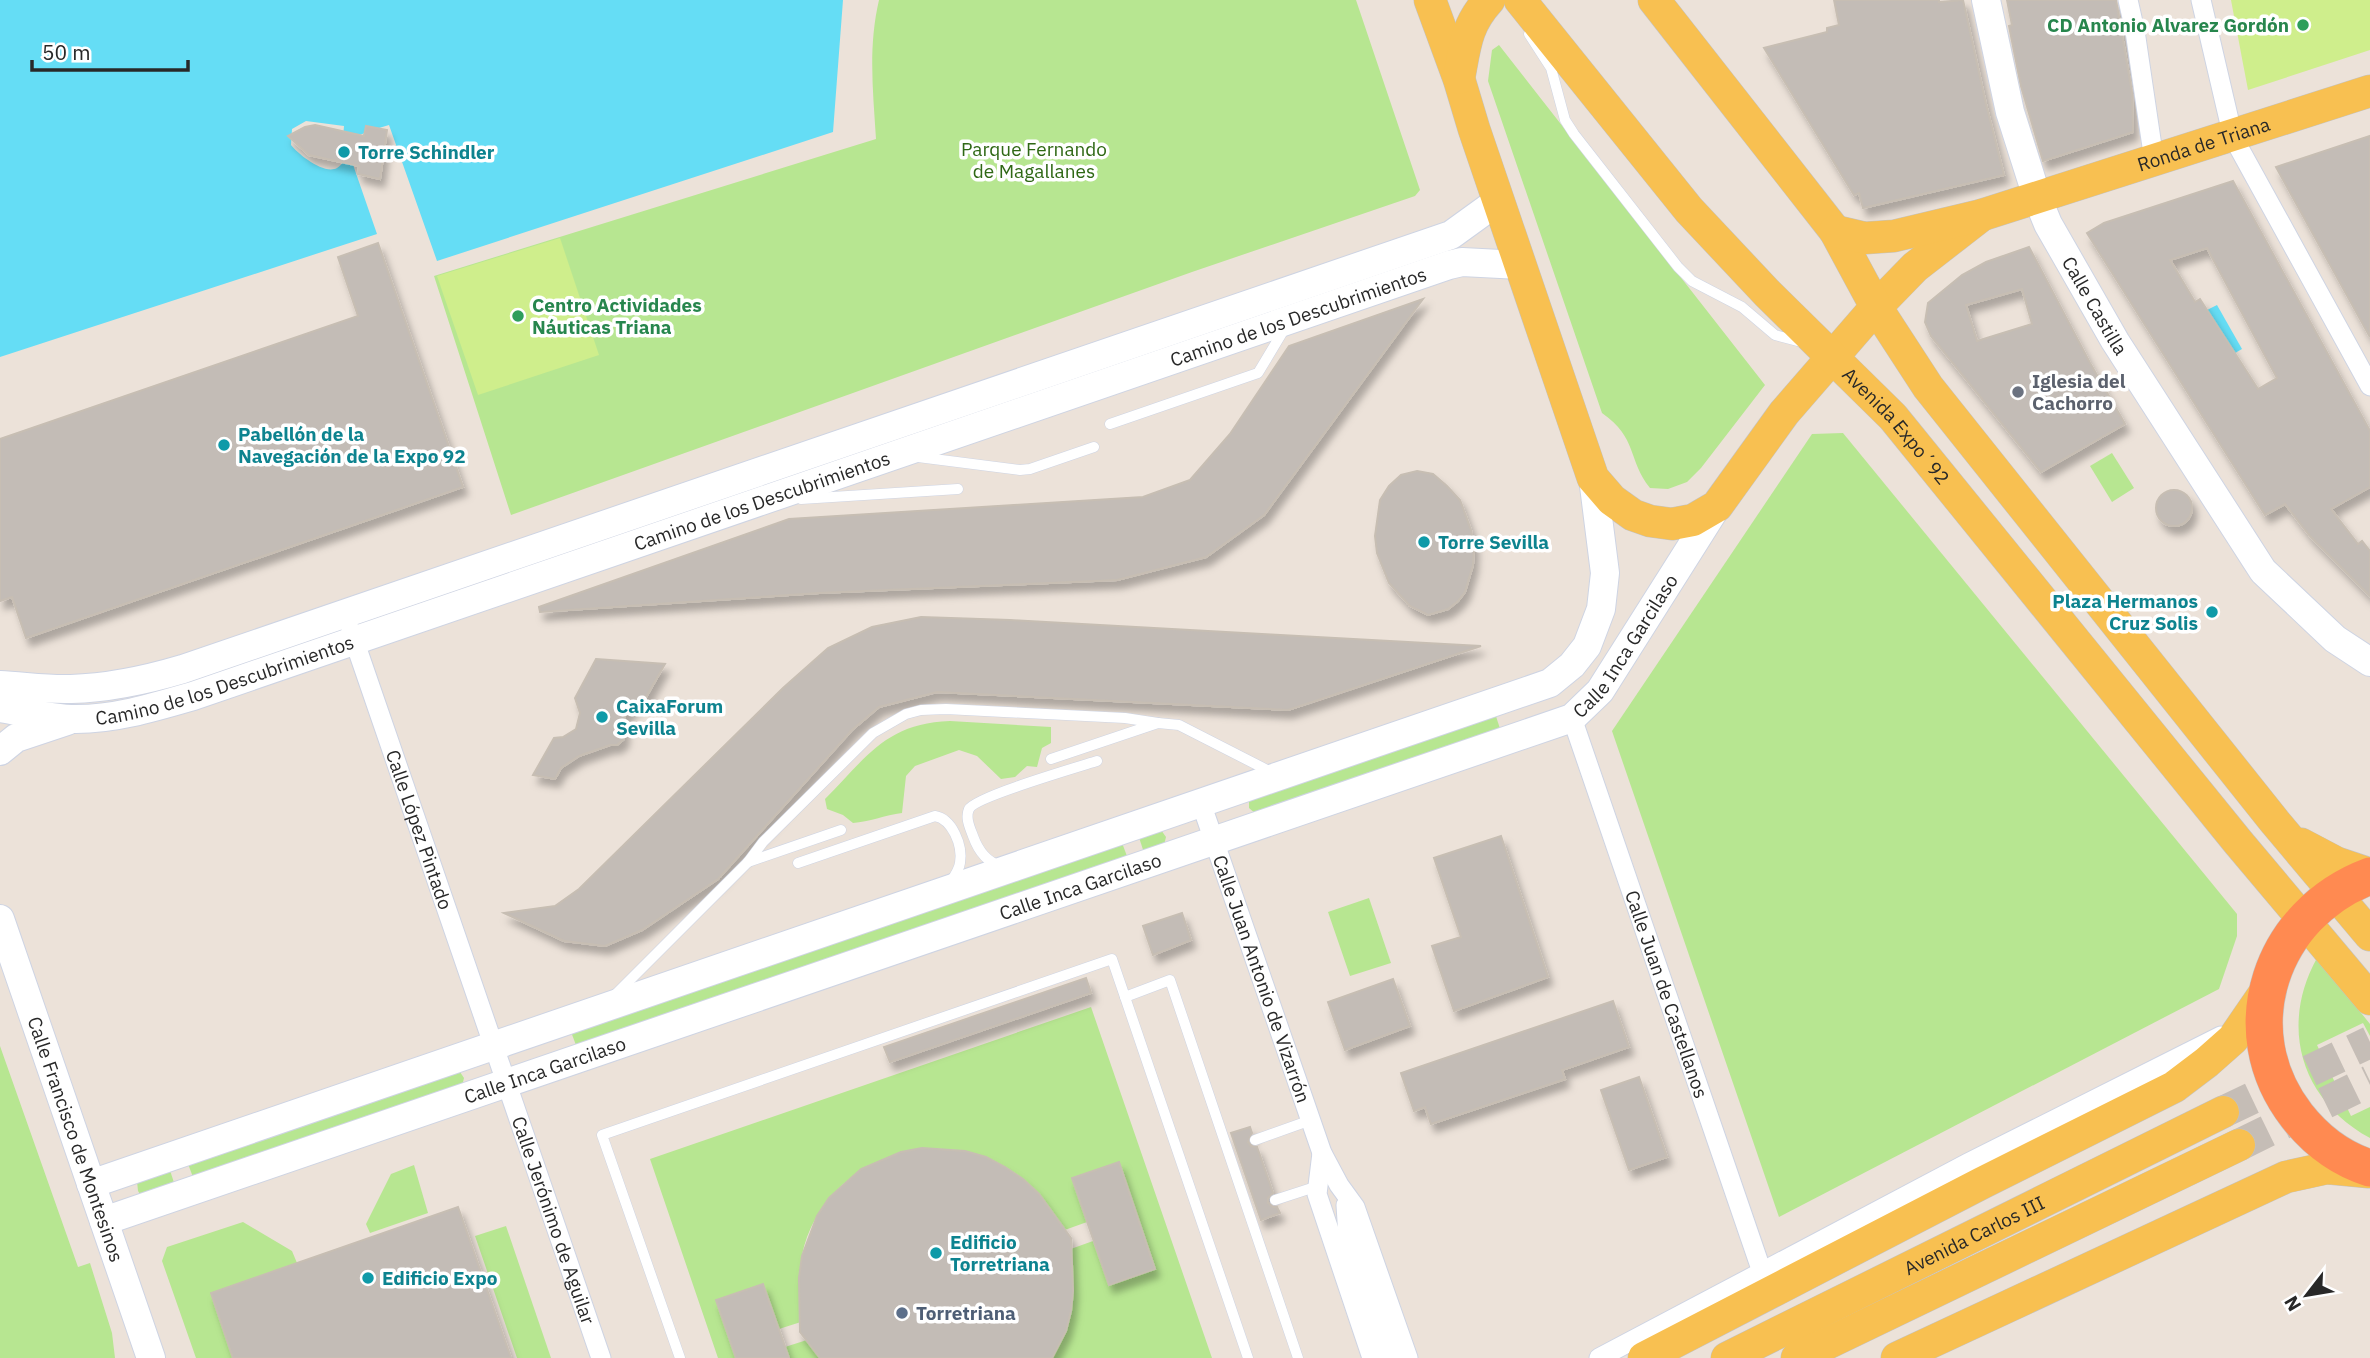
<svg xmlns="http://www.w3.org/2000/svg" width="2370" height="1358" viewBox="0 0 2370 1358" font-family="'IBM Plex Sans',sans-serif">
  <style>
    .green { fill: #b7e691 }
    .pitch { fill: #cfee8c }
    .water { fill: #65ddf5 }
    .building { fill: #c3bcb6; stroke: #c7beb3; stroke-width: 2; fill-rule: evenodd; filter: url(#shadow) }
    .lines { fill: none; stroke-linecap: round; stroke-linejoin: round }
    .primary-tunnel { stroke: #c5bdb6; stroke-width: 32; stroke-dasharray: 32 16; stroke-linecap: butt }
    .lane-casing { stroke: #ced4e3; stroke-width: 11 }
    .street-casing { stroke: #ced4e3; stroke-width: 21 }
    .secondary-casing { stroke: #ced4e3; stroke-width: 30 }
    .primary-casing { stroke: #c3c3c3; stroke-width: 33 }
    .highway-casing { stroke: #c3c3c3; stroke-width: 38 }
    .lane { stroke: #fff; stroke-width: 10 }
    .street { stroke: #fff; stroke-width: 19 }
    .secondary { stroke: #fff; stroke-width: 28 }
    .primary { stroke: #f8c051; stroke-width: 32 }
    .highway { stroke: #ff8a51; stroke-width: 37 }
    .leisure-dot { fill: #2e9e5b; stroke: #fff; stroke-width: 2.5 }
    .culture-dot { fill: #0f9aa8; stroke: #fff; stroke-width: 2.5 }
    .worship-dot { fill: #6b7280; stroke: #fff; stroke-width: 2.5 }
    .service-dot { fill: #5c6f8a; stroke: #fff; stroke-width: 2.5 }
    .labels { text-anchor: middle; stroke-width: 7; stroke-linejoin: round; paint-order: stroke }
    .leisure-label { font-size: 19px; font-weight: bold; fill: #27864d; stroke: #fff; text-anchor: end }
    .street-label { font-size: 19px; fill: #282828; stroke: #fff }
    .park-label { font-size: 19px; fill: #2f6815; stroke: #fff }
    .culture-label { font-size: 19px; font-weight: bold; fill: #0d838f; stroke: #fff; text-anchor: start }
    .worship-label { font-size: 19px; font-weight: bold; fill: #5b616d; stroke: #fff; text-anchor: start }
    .service-label { font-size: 19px; font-weight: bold; fill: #4e5e75; stroke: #fff; text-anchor: start }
  </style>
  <defs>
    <filter id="shadow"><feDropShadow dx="4.5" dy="8" stdDeviation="3.5" flood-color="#0004"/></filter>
  </defs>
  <rect width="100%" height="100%" fill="#ece2d9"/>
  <g class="green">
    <path d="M 879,0 L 1356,0 L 1420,190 L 1415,196 L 1192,272 L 511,515 L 434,276 L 876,139 C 873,91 868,47 879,0 Z"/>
    <path d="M 1499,45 L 1765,385 L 1701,468 L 1687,482 L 1668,489 L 1650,488 C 1627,459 1638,438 1602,413 L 1488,81 L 1492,50 Z"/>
    <path d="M 1843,433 L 2237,914 L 2237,936 L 2219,989 L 1779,1217 L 1612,731 L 1812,434 Z"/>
    <path d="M 2112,453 L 2134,488 L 2112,502 L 2090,466 Z"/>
    <path d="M 1495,713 L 1501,732 L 1256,814 L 1249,808 L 1249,799 Z"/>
    <path d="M 950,721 L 1051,727 L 1051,743 L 1042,748 L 1037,767 L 1027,766 L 1015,777 L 1001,779 L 977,756 L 959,750 L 915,766 L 906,776 L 902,813 C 885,815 869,822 853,823 L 843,815 L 827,809 L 825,799 C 866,758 886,723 950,721 Z"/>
    <path d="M 1161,830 L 1166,837 L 1164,845 L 1144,853 L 1138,834 Z"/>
    <path d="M 1121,840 L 1128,859 L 577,1048 L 570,1029 Z"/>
    <path d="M 1369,898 L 1391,963 L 1350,976 L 1328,912 Z"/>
    <path d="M 2317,958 L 2370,1024 L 2370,1036 L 2363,1023 L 2317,1045 L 2351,1116 L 2370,1107 L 2370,1138 C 2301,1100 2279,1027 2317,958 Z"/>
    <path d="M 1091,1007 L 1212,1358 L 1052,1358 C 1073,1324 1076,1288 1068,1250 L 1093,1241 L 1109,1285 L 1155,1268 L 1072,1178 L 1087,1222 L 1062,1231 C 1051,1213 1041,1194 1024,1180 C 954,1120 839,1150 807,1237 C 797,1265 798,1292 804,1321 L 779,1329 L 763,1284 L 717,1300 L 736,1358 L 718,1358 L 650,1159 Z"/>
    <path d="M 0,1046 L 78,1267 L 90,1263 L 112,1333 L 115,1358 L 0,1358 Z"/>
    <path d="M 460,1072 L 464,1078 L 462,1086 L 194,1180 L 187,1161 Z"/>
    <path d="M 414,1165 L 428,1213 L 370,1233 L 366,1224 L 391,1174 Z"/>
    <path d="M 169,1167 L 175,1186 L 140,1194 L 138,1191 L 137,1181 Z"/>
    <path d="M 243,1222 L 292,1251 L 297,1263 L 211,1293 L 233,1358 L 196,1358 L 162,1261 L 167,1247 Z"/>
    <path d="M 506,1226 L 551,1358 L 517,1358 L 475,1236 Z"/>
    <path d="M 810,1339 L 820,1358 L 789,1358 L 785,1347 Z"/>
  </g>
  <g class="pitch">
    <path d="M 2231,0 L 2370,0 L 2370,50 L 2248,90 Z"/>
    <path d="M 560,238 L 599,355 L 478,395 L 437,276 Z"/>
  </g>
  <g class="water">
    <path d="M 0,0 L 843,0 L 833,132 L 437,261 L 389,125 L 379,128 L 367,126 L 365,133 L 348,139 L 343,138 L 344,126 L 306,121 L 292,129 L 291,145 C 298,154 324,175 337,168 C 342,165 345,159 350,156 L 377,234 L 0,357 Z"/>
    <path d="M 2217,305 L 2242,349 L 2235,353 L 2207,310 Z"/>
  </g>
  <g class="building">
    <path d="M 1834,0 L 1939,0 L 1939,2 L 1963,0 L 1986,104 L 2004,175 L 1863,208 L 1859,193 L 1854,195 L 1764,48 L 1827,32 L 1827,28 L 1839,25 Z"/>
    <path d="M 2007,0 L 2116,0 L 2132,93 L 2133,132 L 2043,161 L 2021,86 L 2009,26 L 2012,25 Z"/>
    <path d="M 315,125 L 364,136 L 366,126 L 387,130 L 380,179 L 358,174 L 359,166 L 309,155 L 288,136 L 305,127 Z"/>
    <path d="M 2370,136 L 2370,337 L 2276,167 Z"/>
    <path d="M 2233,181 L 2370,431 L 2370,487 L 2331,509 L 2358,544 L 2362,541 L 2370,551 L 2370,596 L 2310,536 L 2285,504 L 2265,515 L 2087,233 L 2104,223 ZM 2207,248 L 2277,378 L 2258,389 L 2200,299 L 2195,302 L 2170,260 Z"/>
    <path d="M 378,243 L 463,487 L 26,638 L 12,597 L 0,601 L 0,439 L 358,316 L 338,257 Z"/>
    <path d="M 2029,247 L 2090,363 L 2125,424 L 2041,472 L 1931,336 L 1925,322 L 1928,303 L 1962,275 L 1986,262 ZM 2022,289 L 2032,324 L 1977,341 L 1966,305 Z"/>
    <path d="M 1423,299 L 1264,515 L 1206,557 L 1117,580 L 819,593 L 540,612 L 539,607 L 789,519 L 1143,497 L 1190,480 L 1230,434 L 1289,346 Z"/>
    <path d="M 1417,471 L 1433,474 L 1447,486 L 1460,500 L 1471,530 L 1474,547 L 1473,565 L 1465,592 L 1458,601 L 1448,609 L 1428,615 L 1410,606 L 1389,583 L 1377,553 L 1375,536 L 1380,500 L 1389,486 L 1401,475 Z"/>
    <circle cx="2174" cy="508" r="18"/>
    <path d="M 921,617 L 1010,620 L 1481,646 L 1288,710 L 937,692 L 879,707 L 852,730 L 718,879 L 642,930 L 605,946 L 564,941 L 504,913 L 555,906 L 579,889 L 783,688 L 828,648 L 872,627 Z"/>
    <path d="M 596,659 L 665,664 L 645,699 L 636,704 L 625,715 L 624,739 L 617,745 L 610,745 L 579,756 L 561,768 L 555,779 L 533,775 L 554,738 L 563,737 L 576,729 L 580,713 L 575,698 Z"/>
    <path d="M 1501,836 L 1548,977 L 1454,1011 L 1432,946 L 1461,937 L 1434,858 Z"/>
    <path d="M 1182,913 L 1191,940 L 1153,955 L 1143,926 Z"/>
    <path d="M 1086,978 L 1091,993 L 890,1062 L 884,1047 Z"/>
    <path d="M 1393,979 L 1410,1026 L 1345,1050 L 1328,1002 Z"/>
    <path d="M 1613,1001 L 1629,1047 L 1562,1070 L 1565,1079 L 1431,1124 L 1425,1107 L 1414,1111 L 1401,1073 Z"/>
    <path d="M 1639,1077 L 1667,1157 L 1629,1170 L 1601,1090 Z"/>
    <path d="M 1250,1127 L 1252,1133 L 1248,1142 L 1251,1146 L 1257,1147 L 1273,1193 L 1268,1198 L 1268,1203 L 1273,1207 L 1277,1207 L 1280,1213 L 1261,1220 L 1231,1133 Z"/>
    <path d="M 922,1148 L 965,1151 L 986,1157 L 1005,1167 L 1023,1179 L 1039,1194 L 1071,1238 L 1073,1291 L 1071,1311 L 1066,1331 L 1052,1358 L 820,1358 L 800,1332 L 799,1278 L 802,1256 L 817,1216 L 829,1198 L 861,1169 L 901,1152 Z"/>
    <path d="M 1119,1162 L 1155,1269 L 1109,1285 L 1072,1178 Z"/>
    <path d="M 458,1207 L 511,1358 L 233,1358 L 211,1293 Z"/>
    <path d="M 763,1284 L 789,1358 L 736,1358 L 716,1300 Z"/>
  </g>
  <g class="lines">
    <g class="primary-tunnel">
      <path d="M 2223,1112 L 2370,1042"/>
      <path d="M 2239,1145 L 2370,1081"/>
    </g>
    <g class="lane-casing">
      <g id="lane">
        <path d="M 1529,34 L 1551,68 L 1565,120 L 1574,134 L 1678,267 L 1692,281 L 1742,307 L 1775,335 L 1805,343"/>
        <path d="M 1110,424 L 1258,373 L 1285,328"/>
        <path d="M 918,457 L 1020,470 L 1030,469 L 1094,447"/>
        <path d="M 801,499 L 958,489"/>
        <path d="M 1051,759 L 1158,723 L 1179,725 L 1273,773"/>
        <path d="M 748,862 L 841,830"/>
        <path d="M 798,863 L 935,816 C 952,819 963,845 960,863 C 959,870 954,877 950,883"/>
        <path d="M 1001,866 C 986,862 978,850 973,836 C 970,828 965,818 969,809 C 975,797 1078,767 1097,761"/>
        <path d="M 614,996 L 748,862 L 763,842 L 873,733 L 906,714 L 921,710 L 946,709 L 1125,718 L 1158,723"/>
        <path d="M 1125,997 L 1248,1358"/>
        <path d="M 1255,1140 L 1311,1120"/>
        <path d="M 1275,1200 L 1318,1186"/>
        <path d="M 680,1358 L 602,1135 L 1112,959 L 1125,997 L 1170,980 L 1298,1358"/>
      </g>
    </g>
    <g class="street-casing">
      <g id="street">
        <path d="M 2128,0 L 2135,31 L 2154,160"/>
        <path d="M 2201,0 L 2233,137 L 2370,386"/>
        <path id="s1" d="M 351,631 L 601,1358"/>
        <path id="s2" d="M 1572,718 L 1762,1272"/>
        <path id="s3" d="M 1201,803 L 1322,1153 L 1339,1185 L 1355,1207 L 1408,1358"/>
        <path d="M 1322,1153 L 1317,1194 L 1372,1358"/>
        <path d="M 1346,1205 L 1348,1237 L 1391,1358"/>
        <path d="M 1599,1358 L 1968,1163 L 2221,1036"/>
      </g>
    </g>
    <g class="secondary-casing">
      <g id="secondary">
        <path id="s4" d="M 1986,0 L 2010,112 L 2037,197 L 2048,224 L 2115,341 L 2263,571 L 2335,639 L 2370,662"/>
        <path d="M 0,685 C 23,686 47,690 71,689 C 109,688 146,680 183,669 L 1451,235 L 1498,201"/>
        <path id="s5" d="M 0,708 C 24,712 51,719 76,719 C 116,719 155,707 193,696 L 1449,265 L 1462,262 L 1520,265"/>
        <path d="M 0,751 L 16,738 L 67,721"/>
        <path id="s6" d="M 0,919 L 151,1358"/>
        <path d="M 91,1184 L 1550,683 L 1572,665 L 1587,646 L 1601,609 L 1605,573 L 1593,478"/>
        <path id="s7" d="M 104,1221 L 1572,718 L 1600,691 L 1717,506"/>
      </g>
    </g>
    <g class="primary-casing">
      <g id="primary">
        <path d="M 1430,0 L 1459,79 L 1474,129 L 1593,478 L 1612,500 L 1633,515 L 1650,521 L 1672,524 L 1693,520 L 1717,506 L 1784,413 L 1876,307 L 1915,267 L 1982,215"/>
        <path id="s8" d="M 1520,0 L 1689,210 L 1767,293 L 1893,417 L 2238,842 L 2370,999"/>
        <path d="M 1654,0 L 1835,231 L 1876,307 L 1928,387 L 2275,822 L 2370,935"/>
        <path d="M 1459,78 C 1465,46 1466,25 1489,0"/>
        <path id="s9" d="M 1835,231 L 1865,238 L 1894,236 L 1982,215 L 2370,91"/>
        <path d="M 2301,844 L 2337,863 L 2370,874"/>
        <path d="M 1644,1358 L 1982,1183 L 2174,1087 L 2207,1062 L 2233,1039 L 2268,988"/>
        <path id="s10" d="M 1727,1358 L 2223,1112"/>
        <path d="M 1797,1358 L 2239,1145"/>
        <path d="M 1897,1358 L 2286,1177 L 2327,1168 L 2369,1172"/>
      </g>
    </g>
    <g class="highway-casing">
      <path id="highway" d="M 2370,876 C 2271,913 2230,1030 2297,1116 C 2316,1140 2341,1159 2370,1168"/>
    </g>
    <use href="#lane" class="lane"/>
    <use href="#street" class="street"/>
    <use href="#secondary" class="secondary"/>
    <use href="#primary" class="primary"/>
    <use href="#highway" class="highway"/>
  </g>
  <g class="leisure-dot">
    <circle cx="2303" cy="25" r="7"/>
    <circle cx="518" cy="316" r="7"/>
  </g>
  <g class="culture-dot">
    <circle cx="344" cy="152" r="7"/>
    <circle cx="224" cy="445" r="7"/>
    <circle cx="1424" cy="542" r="7"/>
    <circle cx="2212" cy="612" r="7"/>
    <circle cx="602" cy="717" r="7"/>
    <circle cx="936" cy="1253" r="7"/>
    <circle cx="368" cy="1278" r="7"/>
  </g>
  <circle class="worship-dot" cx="2018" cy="392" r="7"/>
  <circle class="service-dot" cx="902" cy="1313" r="7"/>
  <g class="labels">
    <g class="leisure-label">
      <text x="2289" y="32">CD Antonio Alvarez Gordón</text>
      <text x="532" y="312" text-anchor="start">Centro Actividades<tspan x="532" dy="22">Náuticas Triana</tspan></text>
    </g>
    <g class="street-label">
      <text dy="7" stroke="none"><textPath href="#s9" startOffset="383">Ronda de Triana</textPath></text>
      <text dy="7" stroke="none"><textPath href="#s4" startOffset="327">Calle Castilla</textPath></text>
      <text dy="7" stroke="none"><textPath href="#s5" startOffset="1365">Camino de los Descubrimientos</textPath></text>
      <text dy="7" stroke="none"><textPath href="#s8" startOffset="569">Avenida Expo´92</textPath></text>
      <text dy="7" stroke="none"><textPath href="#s5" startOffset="798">Camino de los Descubrimientos</textPath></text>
      <text dy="7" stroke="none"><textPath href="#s7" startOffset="1642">Calle Inca Garcilaso</textPath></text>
      <text dy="7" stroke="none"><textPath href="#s5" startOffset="231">Camino de los Descubrimientos</textPath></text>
      <text dy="7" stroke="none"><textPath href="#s1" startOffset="210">Calle López Pintado</textPath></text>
      <text dy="7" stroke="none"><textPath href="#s7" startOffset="1032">Calle Inca Garcilaso</textPath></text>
      <text dy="7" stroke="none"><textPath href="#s3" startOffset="186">Calle Juan Antonio de Vizarrón</textPath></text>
      <text dy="7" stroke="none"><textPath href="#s2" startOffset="292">Calle Juan de Castellanos</textPath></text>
      <text dy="7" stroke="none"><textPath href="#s7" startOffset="466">Calle Inca Garcilaso</textPath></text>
      <text dy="7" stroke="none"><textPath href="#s6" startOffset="233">Calle Francisco de Montesinos</textPath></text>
      <text dy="7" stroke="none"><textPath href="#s1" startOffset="623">Calle Jerónimo de Aguilar</textPath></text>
      <text dy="7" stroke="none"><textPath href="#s10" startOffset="276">Avenida Carlos III</textPath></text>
    </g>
    <g class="park-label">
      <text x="1034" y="156">Parque Fernando<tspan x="1034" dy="22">de Magallanes</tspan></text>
    </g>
    <g class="culture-label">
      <text x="358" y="159">Torre Schindler</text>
      <text x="238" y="441">Pabellón de la<tspan x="238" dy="22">Navegación de la Expo 92</tspan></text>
      <text x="1438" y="549">Torre Sevilla</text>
      <text x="2198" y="608" text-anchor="end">Plaza Hermanos<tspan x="2198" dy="22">Cruz Solis</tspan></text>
      <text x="616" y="713">CaixaForum<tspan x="616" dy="22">Sevilla</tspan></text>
      <text x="950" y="1249">Edificio<tspan x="950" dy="22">Torretriana</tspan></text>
      <text x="382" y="1285">Edificio Expo</text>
    </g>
    <g class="worship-label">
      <text x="2032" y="388">Iglesia del<tspan x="2032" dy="22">Cachorro</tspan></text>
    </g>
    <g class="service-label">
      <text x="916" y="1320">Torretriana</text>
    </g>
  </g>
  <g transform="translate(2307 1295) rotate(239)" stroke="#ffffff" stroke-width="5" paint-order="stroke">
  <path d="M0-5L12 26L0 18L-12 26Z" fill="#282828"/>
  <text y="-10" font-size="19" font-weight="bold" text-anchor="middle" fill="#282828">N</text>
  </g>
  <path d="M32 60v10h156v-10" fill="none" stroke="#282828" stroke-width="3.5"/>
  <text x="42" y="60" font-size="21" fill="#282828" stroke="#ffffff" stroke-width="5" paint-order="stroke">50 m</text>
</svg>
